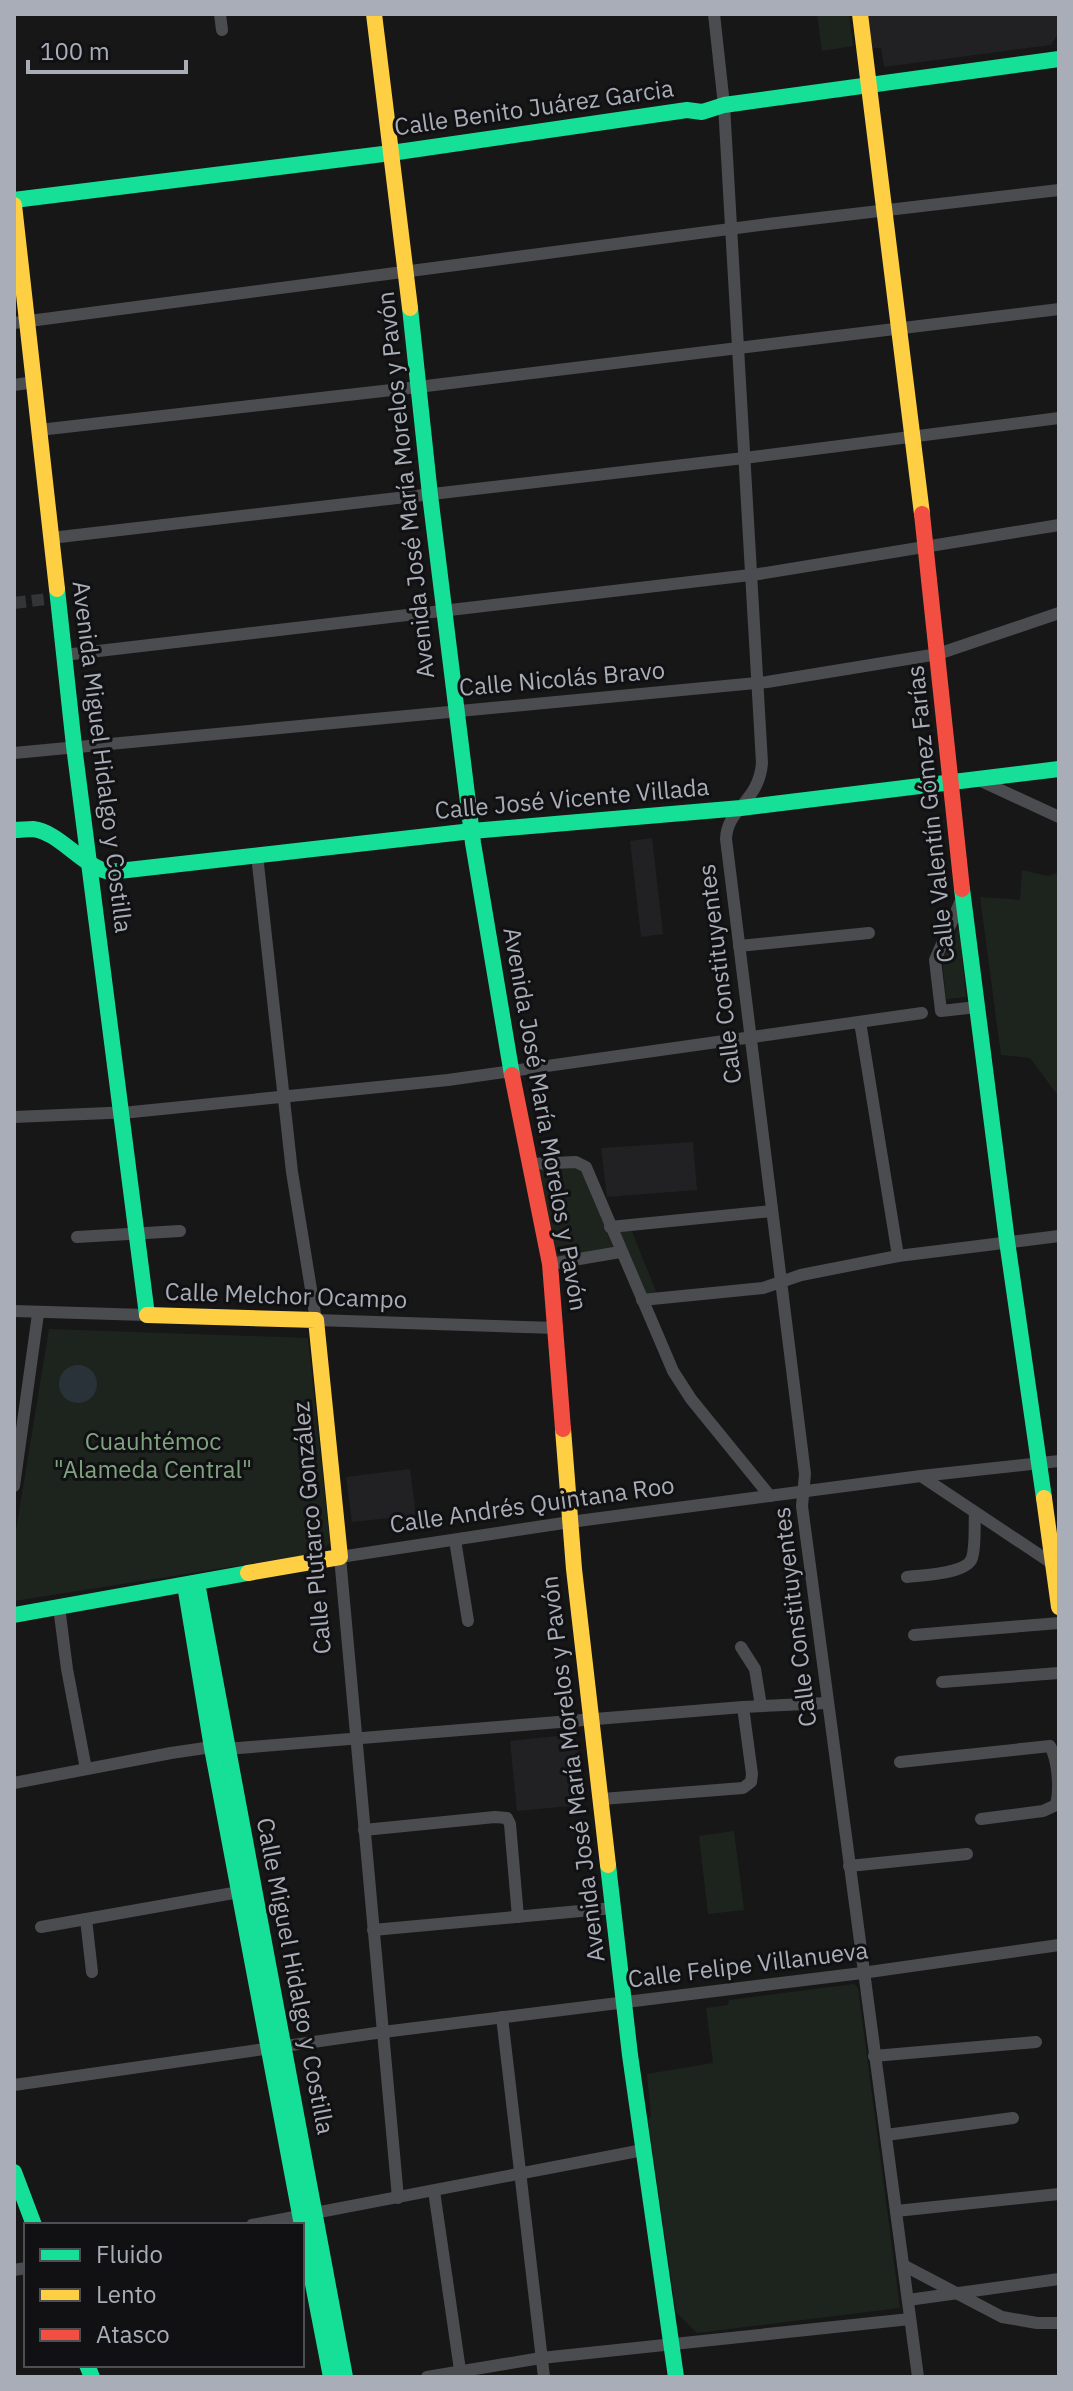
<svg xmlns="http://www.w3.org/2000/svg" width="1073" height="2391" viewBox="0 0 1073 2391" font-family="'IBM Plex Sans',sans-serif">
  <style>
    .built { fill: #212123 }
    .green { fill: #1d241e }
    .water { fill: #2a3239 }
    .lines { fill: none; stroke-linecap: round; stroke-linejoin: round }
    .street-tunnel { stroke: #343537; stroke-width: 12; stroke-dasharray: 12 6; stroke-linecap: butt }
    .street { stroke: #4b4c50; stroke-width: 12 }
    .fast { stroke: #16e098; stroke-width: 16 }
    .slow { stroke: #ffcf43; stroke-width: 16 }
    .jam { stroke: #f24e42; stroke-width: 16 }
    .labels { text-anchor: middle; stroke-width: 6; stroke-linejoin: round; paint-order: stroke }
    .street-label { font-size: 24px; fill: #a8adb8; stroke: #111113 }
    .park-label { font-size: 24px; fill: #7fa381; stroke: #111113 }
  </style>
  <rect width="100%" height="100%" fill="#171717"/>
  <g class="built">
    <path d="M 868,14 L 1059,14 L 1059,32 L 1051,45 L 884,67 L 881,48 L 872,48 Z"/>
    <path d="M 652,838 L 663,934 L 641,937 L 630,841 Z"/>
    <path d="M 693,1142 L 697,1190 L 607,1197 L 601,1148 Z"/>
    <path d="M 410,1469 L 416,1515 L 352,1522 L 346,1477 Z"/>
    <path d="M 576,1734 L 583,1805 L 517,1811 L 510,1741 Z"/>
  </g>
  <g class="green">
    <path d="M 817,14 L 849,14 L 853,46 L 822,51 Z"/>
    <path d="M 1022,870 L 1048,876 L 1059,872 L 1059,1097 L 1030,1058 L 1001,1055 L 980,897 L 1020,900 Z"/>
    <path d="M 959,926 L 966,997 L 946,999 L 942,959 Z"/>
    <path d="M 581,1166 L 614,1250 L 556,1259 L 538,1168 Z"/>
    <path d="M 631,1229 L 657,1294 L 646,1295 L 617,1232 Z"/>
    <path d="M 49,1329 L 308,1338 L 330,1543 L 319,1553 L 14,1601 L 14,1543 Z"/>
    <path d="M 734,1831 L 744,1910 L 708,1914 L 699,1836 Z"/>
    <path d="M 854,1984 L 858,1988 L 900,2308 L 697,2333 L 676,2312 L 648,2121 L 651,2115 L 647,2074 L 713,2063 L 706,2008 L 728,2005 L 729,2000 Z"/>
  </g>
  <circle class="water" cx="78" cy="1384" r="19"/>
  <g class="lines">
    <path class="street-tunnel" d="M 14,603 L 47,599"/>
    <g class="street">
      <path d="M 220,14 L 222,30"/>
      <path d="M 714,14 L 724,105 L 762,763 C 759,802 727,808 726,839 L 805,1474 L 802,1506 L 918,2377"/>
      <path d="M 14,323 L 768,224 L 1059,190"/>
      <path d="M 14,385 L 34,382"/>
      <path d="M 39,430 L 418,387 L 1059,309"/>
      <path d="M 51,538 L 744,458 L 1059,418"/>
      <path d="M 64,655 L 759,574 L 1059,525"/>
      <path d="M 14,753 L 767,682 L 938,654 L 1059,613"/>
      <path d="M 979,780 L 1059,817"/>
      <path d="M 257,855 L 292,1172 L 316,1320 L 556,1328"/>
      <path d="M 963,896 L 935,960 L 941,1011 L 977,1007"/>
      <path d="M 739,946 L 869,933"/>
      <path d="M 860,1022 L 898,1256"/>
      <path d="M 14,1117 L 132,1112 L 448,1080 L 922,1013"/>
      <path d="M 529,1164 L 576,1162 L 586,1167 L 673,1371 L 691,1399 L 770,1496"/>
      <path d="M 610,1227 L 772,1211"/>
      <path d="M 77,1237 L 180,1231"/>
      <path d="M 550,1264 L 620,1252"/>
      <path d="M 642,1300 L 763,1288 L 801,1275 L 898,1256 L 1059,1236"/>
      <path d="M 14,1311 L 146,1315"/>
      <path d="M 921,1476 L 1056,1566"/>
      <path d="M 14,1486 L 38,1314"/>
      <path d="M 455,1540 L 468,1621"/>
      <path d="M 907,1577 C 923,1575 967,1574 972,1558 C 976,1545 974,1527 975,1513"/>
      <path d="M 59,1607 L 67,1669 L 86,1769"/>
      <path d="M 914,1635 L 1059,1623"/>
      <path d="M 741,1647 L 755,1669 L 761,1706"/>
      <path d="M 942,1682 L 1059,1673"/>
      <path d="M 900,1762 L 1050,1746 C 1058,1760 1060,1789 1056,1805 L 1043,1811 L 981,1819"/>
      <path d="M 14,1783 L 171,1753 L 205,1748 L 239,1748 L 743,1707 L 827,1703"/>
      <path d="M 602,1799 L 743,1788 L 751,1782 L 752,1774 L 743,1707"/>
      <path d="M 364,1830 L 495,1817 L 507,1818 L 510,1824 L 518,1917"/>
      <path d="M 849,1866 L 967,1854"/>
      <path d="M 86,1919 L 92,1972"/>
      <path d="M 41,1927 L 239,1892"/>
      <path d="M 373,1930 L 613,1908"/>
      <path d="M 502,2017 L 544,2377"/>
      <path d="M 874,2056 L 1036,2042"/>
      <path d="M 14,2085 L 383,2032 L 862,1973 L 1059,1945"/>
      <path d="M 886,2135 L 1013,2118"/>
      <path d="M 434,2191 L 461,2377"/>
      <path d="M 398,2198 L 340,1557 L 570,1522 L 921,1476 L 1059,1461"/>
      <path d="M 896,2211 L 1059,2194"/>
      <path d="M 252,2225 L 643,2150"/>
      <path d="M 903,2265 L 1002,2317 L 1037,2323 L 1059,2323"/>
      <path d="M 14,2270 L 26,2268"/>
      <path d="M 908,2300 L 1059,2279"/>
      <path d="M 427,2377 L 541,2358 L 910,2319"/>
    </g>
    <g class="fast">
      <path d="M 14,200 L 391,153 L 687,110 L 702,112 L 724,105 L 1059,59"/>
      <path d="M 410,308 L 430,495 L 473,843 L 512,1075"/>
      <path d="M 57,589 L 74,746 L 147,1315"/>
      <path d="M 14,830 C 20,830 27,829 33,829 C 60,832 82,867 110,872 L 472,831 L 741,808 L 1059,769"/>
      <path d="M 962,889 L 1007,1241 L 1044,1498"/>
      <path d="M 197,1583 L 345,2377"/>
      <path d="M 185,1585 L 212,1748 L 302,2225"/>
      <path d="M 14,1615 L 248,1573"/>
      <path d="M 608,1865 L 630,2055 L 676,2377"/>
      <path d="M 14,2172 L 34,2225"/>
      <path d="M 302,2227 L 331,2377"/>
      <path d="M 87,2365 L 92,2377"/>
    </g>
    <g class="slow">
      <path d="M 374,14 L 410,308"/>
      <path d="M 860,14 L 922,514"/>
      <path d="M 14,205 L 57,589"/>
      <path d="M 147,1315 L 316,1320 L 340,1557 L 248,1573"/>
      <path d="M 563,1429 L 574,1569 L 608,1865"/>
      <path d="M 1044,1498 L 1059,1607"/>
    </g>
    <g class="jam">
      <path d="M 922,514 L 962,889"/>
      <path d="M 512,1075 L 550,1264 L 563,1429"/>
    </g>
  </g>
  <g class="labels">
    <g class="street-label">
      <text transform="translate(534 108) rotate(-8)" y="8">Calle Benito Juárez Garcia</text>
      <text transform="translate(406 485) rotate(-96)" y="8">Avenida José María Morelos y Pavón</text>
      <text transform="translate(562 679) rotate(-5)" y="8">Calle Nicolás Bravo</text>
      <text transform="translate(102 757) rotate(83)" y="8">Avenida Miguel Hidalgo y Costilla</text>
      <text transform="translate(572 799) rotate(-5)" y="8">Calle José Vicente Villada</text>
      <text transform="translate(931 814) rotate(-96)" y="8">Calle Valentín Gómez Farías</text>
      <text transform="translate(720 974) rotate(-97)" y="8">Calle Constituyentes</text>
      <text transform="translate(545 1119) rotate(80)" y="8">Avenida José María Morelos y Pavón</text>
      <text transform="translate(286 1296) rotate(2)" y="8">Calle Melchor Ocampo</text>
      <text transform="translate(532 1505) rotate(-8)" y="8">Calle Andrés Quintana Roo</text>
      <text transform="translate(312 1528) rotate(-95)" y="8">Calle Plutarco González</text>
      <text transform="translate(795 1617) rotate(-97)" y="8">Calle Constituyentes</text>
      <text transform="translate(573 1769) rotate(-97)" y="8">Avenida José María Morelos y Pavón</text>
      <text transform="translate(748 1965) rotate(-7)" y="8">Calle Felipe Villanueva</text>
      <text transform="translate(295 1976) rotate(79)" y="8">Calle Miguel Hidalgo y Costilla</text>
    </g>
    <g class="park-label">
      <text x="153" y="1450">Cuauhtémoc<tspan x="153" dy="28">"Alameda Central"</tspan></text>
    </g>
  </g>
  <rect width="1073" height="2391" fill="none" stroke="#a8adb8" stroke-width="32"/>
  <rect x="24" y="2223" width="280" height="144" fill="#111113" stroke="#4d4f55" stroke-width="2"/>
  <rect x="40" y="2249" width="40" height="12" fill="#16e098" stroke="#4d4f55" stroke-width="2"/>
  <text x="96" y="2263" font-size="24" fill="#a8adb8">Fluido</text>
  <rect x="40" y="2289" width="40" height="12" fill="#ffcf43" stroke="#4d4f55" stroke-width="2"/>
  <text x="96" y="2303" font-size="24" fill="#a8adb8">Lento</text>
  <rect x="40" y="2329" width="40" height="12" fill="#f24e42" stroke="#4d4f55" stroke-width="2"/>
  <text x="96" y="2343" font-size="24" fill="#a8adb8">Atasco</text>
  <path d="M28 60v12h158v-12" fill="none" stroke="#a8adb8" stroke-width="4"/>
  <text x="40" y="60" font-size="24" fill="#a8adb8" stroke="#111113" stroke-width="6" paint-order="stroke">100 m</text>
</svg>
